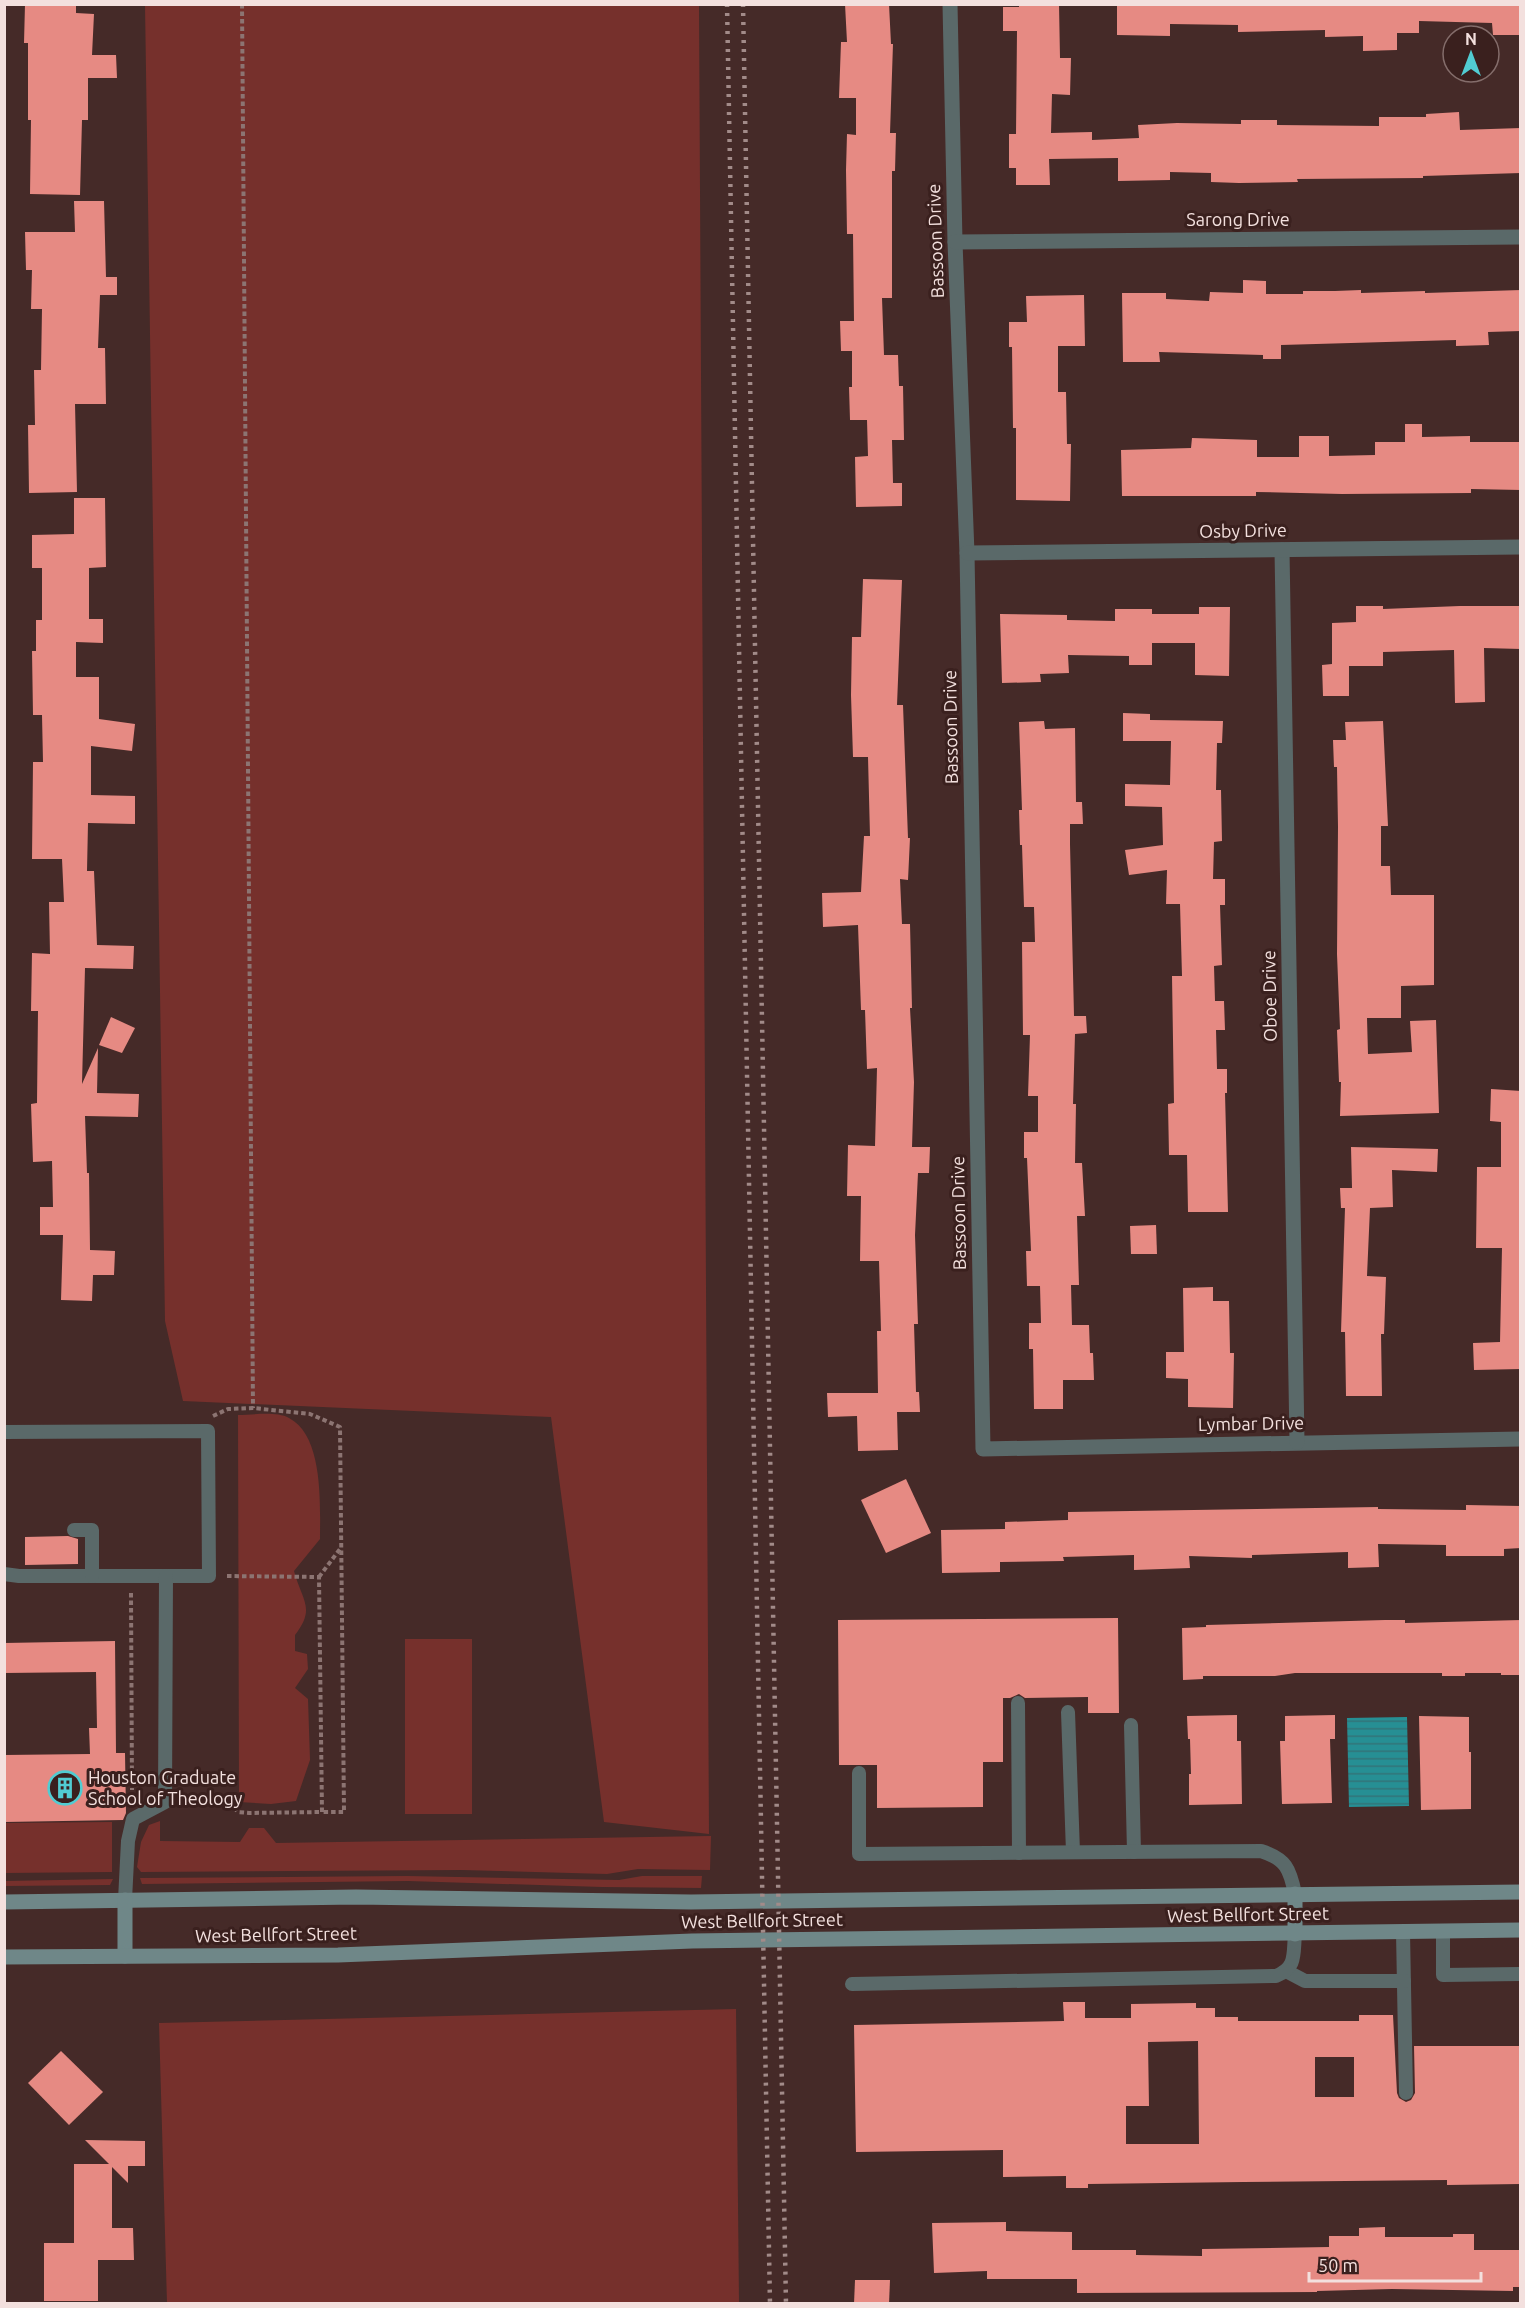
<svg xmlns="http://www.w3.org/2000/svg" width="1525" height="2308" viewBox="0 0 1525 2308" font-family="Ubuntu,sans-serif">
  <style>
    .green { fill: #76302c }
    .water { fill: url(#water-rules) }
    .building { fill: #e68a83; fill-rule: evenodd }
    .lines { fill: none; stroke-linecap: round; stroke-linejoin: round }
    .path { stroke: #8c7472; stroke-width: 4; stroke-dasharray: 4.5 3; stroke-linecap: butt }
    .lane { stroke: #5a6969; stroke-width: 14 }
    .street { stroke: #5a6969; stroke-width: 15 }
    .secondary { stroke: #6f8788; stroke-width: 15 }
    .rail { stroke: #a28b89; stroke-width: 4.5; stroke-dasharray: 3 6; stroke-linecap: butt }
    .labels { text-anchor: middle; stroke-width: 6; stroke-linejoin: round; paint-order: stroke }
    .street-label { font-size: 18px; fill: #f3e0de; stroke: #3a201e }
    .poi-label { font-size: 18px; fill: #f3e0de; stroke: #3a201e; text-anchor: start }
  </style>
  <defs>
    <pattern id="water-rules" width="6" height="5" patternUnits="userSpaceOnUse" patternTransform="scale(1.5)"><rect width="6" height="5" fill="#268f94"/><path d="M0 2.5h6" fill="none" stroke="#327478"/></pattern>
  </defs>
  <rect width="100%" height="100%" fill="#452a28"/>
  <g class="green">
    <path d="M 145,5 L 699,5 L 709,1834 L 604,1822 L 551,1417 L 183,1401 L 165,1321 Z"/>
    <path d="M 238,1415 C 253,1415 276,1411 289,1418 C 324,1436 320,1506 320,1539 L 294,1571 C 302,1601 316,1608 295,1635 L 295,1651 L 307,1654 L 308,1669 L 295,1688 L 308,1699 L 310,1760 L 296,1801 L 271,1804 L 239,1802 Z"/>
    <rect x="405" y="1639" width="67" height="175"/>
    <path d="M 160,1821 L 160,1841 L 240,1842 L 249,1828 L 264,1828 L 276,1843 L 711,1836 L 710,1870 L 638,1869 L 607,1874 L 462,1870 L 141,1872 L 137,1867 L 141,1842 L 149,1825 Z"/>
    <path d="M 112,1822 L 112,1872 L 5,1873 L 5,1823 Z"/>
    <path d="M 407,1876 L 619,1880 L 642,1876 L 702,1876 L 701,1888 L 602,1887 L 408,1881 L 142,1884 L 140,1878 Z"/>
    <path d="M 113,1879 L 110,1885 L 5,1886 L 5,1881 Z"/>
    <path d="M 736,2009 L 739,2303 L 167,2303 L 159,2023 Z"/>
  </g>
  <path class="water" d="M 1407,1717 L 1409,1806 L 1349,1807 L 1347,1718 Z"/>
  <g class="building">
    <path d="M 25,4 L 76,4 L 76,13 L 94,14 L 92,55 L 116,55 L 117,78 L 88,78 L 88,120 L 82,120 L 80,195 L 30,194 L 31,120 L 28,120 L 28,43 L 24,43 Z"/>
    <path d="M 845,4 L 889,4 L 891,44 L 893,44 L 890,133 L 896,133 L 895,171 L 892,171 L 892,298 L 882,298 L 884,355 L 898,355 L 899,386 L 903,386 L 904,440 L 892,440 L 893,483 L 902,483 L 902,506 L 856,507 L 855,457 L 868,456 L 867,420 L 850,420 L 849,387 L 852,387 L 852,351 L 841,351 L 840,321 L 854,321 L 853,234 L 847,234 L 846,170 L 847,134 L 856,135 L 856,98 L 839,98 L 841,42 L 847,42 Z"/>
    <path d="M 1019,4 L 1059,4 L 1060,58 L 1071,58 L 1070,95 L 1052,94 L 1051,133 L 1092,132 L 1092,140 L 1139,138 L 1138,125 L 1177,123 L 1241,124 L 1241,120 L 1277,120 L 1277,125 L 1379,126 L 1379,117 L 1426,117 L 1426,114 L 1459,112 L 1460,130 L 1521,128 L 1521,173 L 1423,176 L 1423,178 L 1297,179 L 1298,182 L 1239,183 L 1211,182 L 1211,173 L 1170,172 L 1170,180 L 1118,181 L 1118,158 L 1049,159 L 1050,185 L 1016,185 L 1016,168 L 1009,168 L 1009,134 L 1016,134 L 1017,31 L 1003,31 L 1003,7 L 1019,7 Z"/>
    <path d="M 1117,4 L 1521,4 L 1521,35 L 1493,35 L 1492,23 L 1419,21 L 1419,33 L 1397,33 L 1397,50 L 1363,51 L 1363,36 L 1325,37 L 1325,30 L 1238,32 L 1238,25 L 1170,24 L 1170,36 L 1117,35 Z"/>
    <path d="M 74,201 L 104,201 L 106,277 L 117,277 L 117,295 L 100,295 L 98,348 L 105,348 L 106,404 L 75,404 L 77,492 L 29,493 L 28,425 L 35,425 L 34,370 L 41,370 L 42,309 L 31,309 L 32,270 L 26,270 L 25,232 L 75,232 Z"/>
    <path d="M 1243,280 L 1266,281 L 1266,294 L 1303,294 L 1303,291 L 1335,291 L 1361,290 L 1361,293 L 1425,291 L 1425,293 L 1521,290 L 1521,331 L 1488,332 L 1489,345 L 1456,346 L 1456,340 L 1281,345 L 1281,359 L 1263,359 L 1263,355 L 1159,352 L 1160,362 L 1123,362 L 1122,293 L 1166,293 L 1166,299 L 1209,301 L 1210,292 L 1243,293 Z"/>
    <path d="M 1084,295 L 1085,346 L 1058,346 L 1058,392 L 1066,392 L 1067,444 L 1071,444 L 1070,501 L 1016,500 L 1016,428 L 1013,428 L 1012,347 L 1009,347 L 1009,322 L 1027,322 L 1026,296 Z"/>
    <path d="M 1405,424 L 1422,424 L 1422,437 L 1470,436 L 1470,442 L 1521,442 L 1521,490 L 1471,489 L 1471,493 L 1342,494 L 1256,492 L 1256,496 L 1122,496 L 1121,450 L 1191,448 L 1192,438 L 1257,440 L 1257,457 L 1299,457 L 1299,436 L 1329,436 L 1329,456 L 1375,455 L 1375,442 L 1405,442 Z"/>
    <path d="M 74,498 L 105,498 L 106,567 L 89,568 L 89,619 L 103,619 L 103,643 L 76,642 L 76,677 L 99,677 L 99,719 L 135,724 L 132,751 L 91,746 L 91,795 L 135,796 L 135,824 L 88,823 L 87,871 L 94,871 L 97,945 L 134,946 L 133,969 L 85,968 L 82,1084 L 98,1048 L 97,1093 L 139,1094 L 138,1117 L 85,1116 L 87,1173 L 89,1173 L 90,1250 L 115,1251 L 114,1275 L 93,1275 L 92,1301 L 61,1300 L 63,1235 L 40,1235 L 40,1207 L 53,1207 L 52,1161 L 33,1162 L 31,1104 L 37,1103 L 38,1011 L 31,1011 L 32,953 L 50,954 L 49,902 L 64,902 L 62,859 L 32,859 L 33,762 L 43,762 L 42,715 L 33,715 L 32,651 L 36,651 L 36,620 L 42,620 L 42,568 L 32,568 L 32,535 L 74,534 Z"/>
    <path d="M 863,579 L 902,580 L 897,705 L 903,705 L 908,838 L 910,838 L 908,880 L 900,879 L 902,924 L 910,924 L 912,1008 L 910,1008 L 914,1082 L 912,1147 L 930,1147 L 929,1173 L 918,1173 L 915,1235 L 918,1324 L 914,1324 L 916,1392 L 919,1392 L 920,1412 L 897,1412 L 898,1450 L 858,1451 L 857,1416 L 828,1417 L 827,1393 L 878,1393 L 877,1331 L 881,1331 L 879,1261 L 860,1261 L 861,1196 L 847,1196 L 848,1145 L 875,1146 L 877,1068 L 867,1069 L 865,1010 L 861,1010 L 858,925 L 823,927 L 822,893 L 861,892 L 864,836 L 870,836 L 868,757 L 853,757 L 851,695 L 852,637 L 861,637 Z"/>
    <path d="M 1356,606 L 1383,606 L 1383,609 L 1460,606 L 1521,606 L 1521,649 L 1484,648 L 1485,702 L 1455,703 L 1454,650 L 1383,652 L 1383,666 L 1349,666 L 1349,696 L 1323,696 L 1322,665 L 1332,664 L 1332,623 L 1356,622 Z"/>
    <path d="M 1199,607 L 1230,607 L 1229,676 L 1195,675 L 1195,643 L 1152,643 L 1152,665 L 1129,665 L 1129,656 L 1068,655 L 1069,673 L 1040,674 L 1041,682 L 1002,683 L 1000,614 L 1067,615 L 1067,620 L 1115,621 L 1115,609 L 1152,609 L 1152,614 L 1199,614 Z"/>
    <path d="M 1123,713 L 1150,714 L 1150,720 L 1223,721 L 1222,743 L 1217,743 L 1216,790 L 1221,790 L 1222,841 L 1214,842 L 1213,879 L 1225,879 L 1225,905 L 1220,905 L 1222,965 L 1214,966 L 1215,1001 L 1224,1001 L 1225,1030 L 1216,1030 L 1217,1069 L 1227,1069 L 1227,1093 L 1225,1093 L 1228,1212 L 1188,1212 L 1187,1155 L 1169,1155 L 1168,1104 L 1174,1103 L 1172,976 L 1182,976 L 1180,904 L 1166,904 L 1167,870 L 1129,875 L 1125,850 L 1163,845 L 1162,807 L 1125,806 L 1125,784 L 1170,785 L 1171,741 L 1123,741 Z"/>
    <path d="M 1044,721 L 1045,729 L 1075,728 L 1076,802 L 1082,802 L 1083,824 L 1070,824 L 1070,844 L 1074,1016 L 1086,1016 L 1087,1033 L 1075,1034 L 1073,1104 L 1076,1104 L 1075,1163 L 1082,1163 L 1085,1216 L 1077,1216 L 1079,1285 L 1071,1285 L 1072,1325 L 1089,1325 L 1090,1353 L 1093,1353 L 1094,1380 L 1063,1380 L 1063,1409 L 1034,1409 L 1033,1349 L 1029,1349 L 1029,1323 L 1041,1323 L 1040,1286 L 1027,1286 L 1026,1251 L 1031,1251 L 1027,1158 L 1024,1158 L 1024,1132 L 1038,1132 L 1038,1096 L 1028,1096 L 1030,1035 L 1023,1035 L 1022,942 L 1035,942 L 1034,907 L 1024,907 L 1022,845 L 1020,845 L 1019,810 L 1022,810 L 1019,722 Z"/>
    <path d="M 1383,721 L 1388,826 L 1381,826 L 1381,866 L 1390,866 L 1391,895 L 1434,895 L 1434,985 L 1401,986 L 1401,1018 L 1367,1018 L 1368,1054 L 1412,1052 L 1410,1021 L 1436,1020 L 1439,1113 L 1340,1116 L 1341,1082 L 1339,1082 L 1337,1030 L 1340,1029 L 1337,954 L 1338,827 L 1337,767 L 1334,767 L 1333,740 L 1346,740 L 1345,722 Z"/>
    <path d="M 111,1017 L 135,1028 L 122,1053 L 99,1045 Z"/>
    <path d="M 1491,1089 L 1521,1091 L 1521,1369 L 1474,1370 L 1473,1343 L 1500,1342 L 1502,1248 L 1476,1248 L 1477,1167 L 1501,1167 L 1501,1122 L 1490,1121 Z"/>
    <path d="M 1351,1147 L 1438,1149 L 1437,1172 L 1392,1170 L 1393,1207 L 1370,1208 L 1367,1276 L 1386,1277 L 1384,1334 L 1381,1334 L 1382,1396 L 1346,1396 L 1345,1332 L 1341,1332 L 1345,1208 L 1341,1208 L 1340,1188 L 1352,1188 Z"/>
    <path d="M 1156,1225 L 1157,1254 L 1131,1254 L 1130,1226 Z"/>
    <path d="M 1213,1287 L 1213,1301 L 1229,1301 L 1230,1353 L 1234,1353 L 1233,1408 L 1188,1407 L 1188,1379 L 1166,1378 L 1166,1352 L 1184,1352 L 1183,1288 Z"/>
    <path d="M 906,1479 L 931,1533 L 886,1553 L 861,1500 Z"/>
    <path d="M 1466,1505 L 1521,1506 L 1521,1548 L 1504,1549 L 1504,1556 L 1446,1556 L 1446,1545 L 1378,1544 L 1379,1567 L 1348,1568 L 1348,1552 L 1252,1555 L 1252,1558 L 1189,1556 L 1190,1568 L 1134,1570 L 1134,1555 L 1063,1557 L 1064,1561 L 1000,1562 L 1000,1572 L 942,1573 L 941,1530 L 1005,1529 L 1005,1522 L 1068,1520 L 1068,1512 L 1378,1507 L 1378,1509 L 1466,1510 Z"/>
    <path d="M 68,1536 L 78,1539 L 78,1564 L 25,1565 L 25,1537 Z"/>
    <path d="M 1118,1618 L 1119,1713 L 1088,1713 L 1088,1697 L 1025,1698 L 1019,1694 L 1010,1698 L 1003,1698 L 1003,1762 L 983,1762 L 983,1807 L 877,1808 L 877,1765 L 839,1765 L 838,1620 Z"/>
    <path d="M 1385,1620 L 1405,1620 L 1405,1623 L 1521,1620 L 1521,1675 L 1501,1675 L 1501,1673 L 1465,1673 L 1465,1676 L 1442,1676 L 1442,1673 L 1295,1673 L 1275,1676 L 1203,1676 L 1203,1679 L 1183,1680 L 1182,1628 L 1206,1627 L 1206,1625 Z"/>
    <path d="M 115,1641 L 116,1753 L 125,1753 L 126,1813 L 123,1820 L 4,1822 L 4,1755 L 90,1754 L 89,1728 L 97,1728 L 96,1672 L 4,1673 L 4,1643 Z"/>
    <path d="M 1237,1715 L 1237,1741 L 1241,1741 L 1242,1804 L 1189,1805 L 1189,1774 L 1191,1774 L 1190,1739 L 1188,1739 L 1187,1716 Z"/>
    <path d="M 1335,1715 L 1335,1739 L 1330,1739 L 1332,1803 L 1282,1804 L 1280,1741 L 1285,1741 L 1285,1716 Z"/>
    <path d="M 1419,1716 L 1469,1717 L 1469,1752 L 1471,1752 L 1471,1809 L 1421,1810 Z"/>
    <path d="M 1063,2002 L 1085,2002 L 1085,2018 L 1131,2018 L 1131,2004 L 1196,2003 L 1196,2008 L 1215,2008 L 1215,2017 L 1238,2017 L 1238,2021 L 1359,2021 L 1359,2015 L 1393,2015 L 1397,2093 L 1399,2098 L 1406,2102 L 1411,2100 L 1415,2093 L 1414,2046 L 1521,2046 L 1521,2184 L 1447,2185 L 1447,2180 L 1243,2182 L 1088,2184 L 1088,2188 L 1066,2188 L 1066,2176 L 1003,2177 L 1003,2150 L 856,2152 L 854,2025 L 1064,2021 ZM 1198,2041 L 1199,2144 L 1126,2144 L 1126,2106 L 1149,2106 L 1148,2042 ZM 1315,2057 L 1354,2057 L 1354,2097 L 1315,2097 Z"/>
    <path d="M 61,2051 L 103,2092 L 69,2125 L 28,2083 Z"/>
    <path d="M 85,2140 L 145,2141 L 145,2166 L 128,2166 L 128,2183 L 112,2167 L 112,2228 L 133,2228 L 134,2260 L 98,2260 L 98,2301 L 44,2301 L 44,2243 L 74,2243 L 74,2164 L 109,2164 Z"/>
    <path d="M 1006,2222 L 1006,2231 L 1072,2232 L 1072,2250 L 1136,2250 L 1136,2255 L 1202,2256 L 1202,2249 L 1329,2247 L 1329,2236 L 1359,2236 L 1359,2228 L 1385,2227 L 1385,2237 L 1453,2237 L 1453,2234 L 1474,2234 L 1474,2250 L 1521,2250 L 1521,2287 L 1513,2287 L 1513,2291 L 1392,2289 L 1317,2291 L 1317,2292 L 1077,2293 L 1077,2279 L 987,2279 L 987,2271 L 934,2273 L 932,2223 Z"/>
    <path d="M 855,2280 L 890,2280 L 889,2304 L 854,2304 Z"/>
  </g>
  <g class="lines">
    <g class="path">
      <path d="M 242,4 L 253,1408"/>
      <path d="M 213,1416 L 228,1409 L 253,1408 L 310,1414 L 340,1427 L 344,1812 L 322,1812"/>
      <path d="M 227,1576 L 319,1577 L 322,1812 L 249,1813 L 238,1812 L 228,1801"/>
      <path d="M 319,1577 L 340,1549"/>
      <path d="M 131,1593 L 132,1790"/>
    </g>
    <g class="lane">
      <path d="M 4,1432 L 208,1431 L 209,1576 L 19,1576 L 4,1574"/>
      <path d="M 74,1530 L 92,1530 L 92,1576"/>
      <path d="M 1018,1703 L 1019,1853"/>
      <path d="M 1068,1712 L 1073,1852"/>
      <path d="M 1131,1725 L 1134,1852"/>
      <path d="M 859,1773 L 859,1854 L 1261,1851 C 1286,1859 1290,1869 1295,1894"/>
      <path d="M 125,1900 L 128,1841 L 133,1819 L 165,1802 L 166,1576"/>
      <path d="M 1443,1931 L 1443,1975 L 1520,1974"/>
      <path d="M 1403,1932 L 1406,2093"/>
      <path d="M 1288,1972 L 1305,1981 L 1404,1981"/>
      <path d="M 852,1984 L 1276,1976 C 1297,1968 1293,1954 1295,1934"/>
    </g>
    <g class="street">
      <path d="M 950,4 L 955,242 L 967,553 L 983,1449 L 1520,1439"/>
      <path d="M 955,242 L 1520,237"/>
      <path d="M 1282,550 L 1297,1442"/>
      <path d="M 967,553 L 1520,547"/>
    </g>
    <g class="secondary">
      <path d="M 1295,1894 L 1295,1934"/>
      <path d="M 4,1902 L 356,1897 L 691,1902 L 1520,1892"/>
      <path d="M 125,1956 L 125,1900"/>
      <path d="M 4,1957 L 338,1955 L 692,1941 L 1520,1930"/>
    </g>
    <g class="rail">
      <path d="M 727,4 L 770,2304"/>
      <path d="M 743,4 L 786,2304"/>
    </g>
  </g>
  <defs>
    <g id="building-ring" transform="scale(1.725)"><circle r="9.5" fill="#3a201e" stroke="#51ccd2" stroke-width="1.5"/><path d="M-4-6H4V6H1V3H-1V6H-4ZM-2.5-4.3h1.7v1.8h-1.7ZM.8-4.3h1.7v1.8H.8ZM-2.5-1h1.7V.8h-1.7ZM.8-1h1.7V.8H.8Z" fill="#51ccd2"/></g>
  </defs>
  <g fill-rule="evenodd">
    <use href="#building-ring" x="65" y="1788"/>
  </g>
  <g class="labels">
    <g class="street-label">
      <text x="1238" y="226">Sarong Drive</text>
      <text transform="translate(936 241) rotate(-92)" y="6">Bassoon Drive</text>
      <text transform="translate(1243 531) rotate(-1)" y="6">Osby Drive</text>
      <text transform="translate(951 727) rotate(-91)" y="6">Bassoon Drive</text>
      <text transform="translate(1270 996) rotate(-91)" y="6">Oboe Drive</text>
      <text transform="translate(959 1213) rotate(-91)" y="6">Bassoon Drive</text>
      <text transform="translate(1251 1424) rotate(-1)" y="6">Lymbar Drive</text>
      <text transform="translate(1248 1915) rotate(-1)" y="6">West Bellfort Street</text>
      <text transform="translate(762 1921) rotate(-1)" y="6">West Bellfort Street</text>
      <text transform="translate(276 1935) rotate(-1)" y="6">West Bellfort Street</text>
    </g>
    <g class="poi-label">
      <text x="88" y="1784">Houston Graduate<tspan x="88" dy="21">School of Theology</tspan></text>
    </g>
  </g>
  <rect width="1525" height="2308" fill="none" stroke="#f3e0de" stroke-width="12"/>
  <g transform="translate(1471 54)"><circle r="28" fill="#3a201e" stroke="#846d6b" stroke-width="1.5"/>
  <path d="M0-4.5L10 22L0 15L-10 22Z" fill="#51ccd2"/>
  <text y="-9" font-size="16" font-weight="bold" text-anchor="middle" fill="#f3e0de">N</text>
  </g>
  <path d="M1309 2272v9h172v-9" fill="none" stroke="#f3e0de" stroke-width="3"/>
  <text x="1318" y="2272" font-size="18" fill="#f3e0de" stroke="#3a201e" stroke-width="4.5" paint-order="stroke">50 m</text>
</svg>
